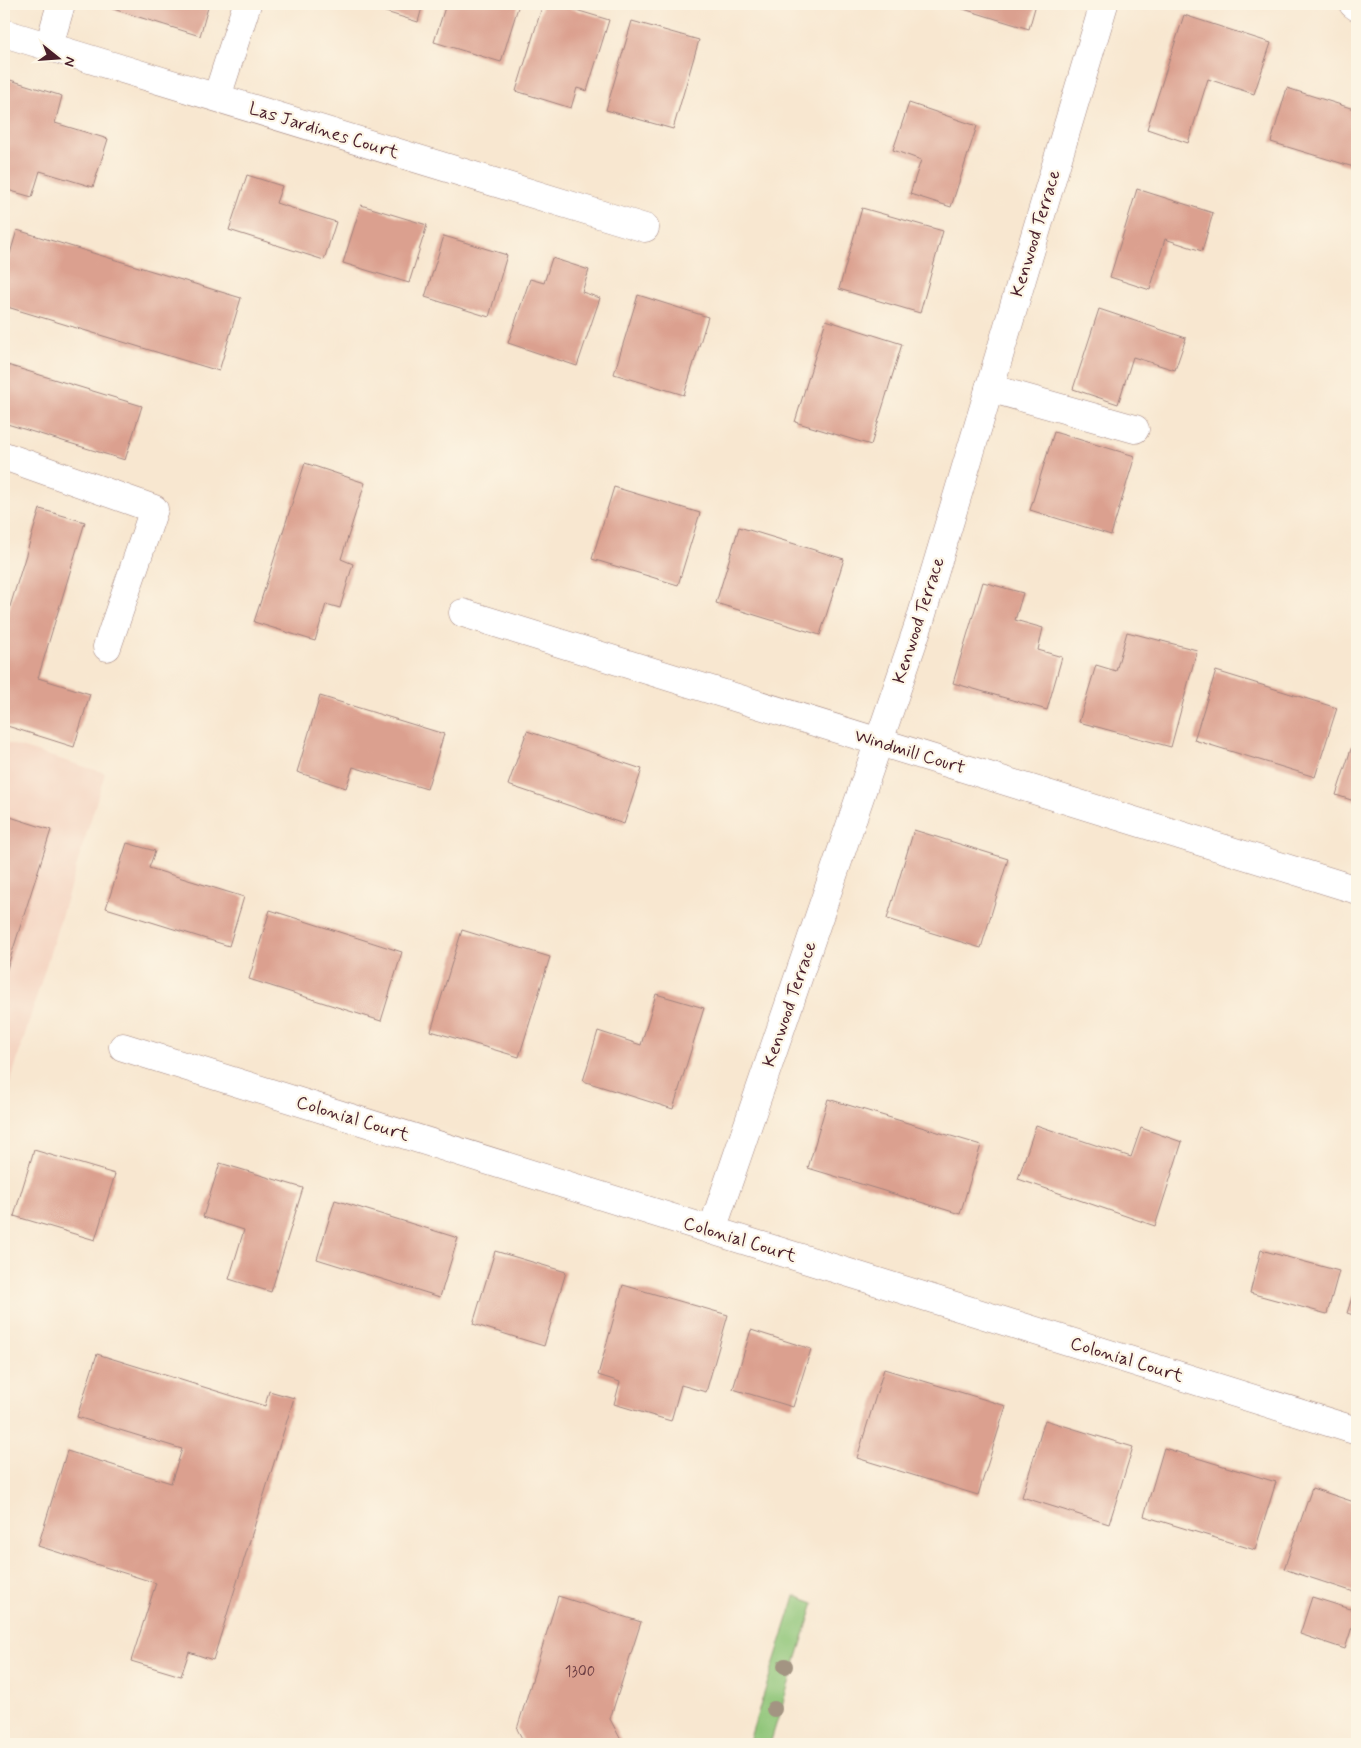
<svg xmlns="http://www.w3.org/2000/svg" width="1361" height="1748" viewBox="0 0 1361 1748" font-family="Mynerve,sans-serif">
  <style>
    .built { fill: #f4d3c0 }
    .green { fill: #8ec578; stroke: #6c7252 }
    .building { fill: #dba08f }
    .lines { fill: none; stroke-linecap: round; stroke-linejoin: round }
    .minor-casing { stroke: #a1837e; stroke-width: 29 }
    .minor { stroke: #fff; stroke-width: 28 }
    .tree { fill: #a39482 }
    .labels { text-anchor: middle; stroke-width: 4.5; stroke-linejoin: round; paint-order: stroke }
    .number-label { font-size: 15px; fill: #6e3f44 }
    .street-label { font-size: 18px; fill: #4a1f2b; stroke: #fcf5e5 }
  </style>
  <rect width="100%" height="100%" fill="#fcf5e5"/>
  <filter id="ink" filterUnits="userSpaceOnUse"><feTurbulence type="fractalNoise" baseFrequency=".02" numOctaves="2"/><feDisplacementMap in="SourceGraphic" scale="10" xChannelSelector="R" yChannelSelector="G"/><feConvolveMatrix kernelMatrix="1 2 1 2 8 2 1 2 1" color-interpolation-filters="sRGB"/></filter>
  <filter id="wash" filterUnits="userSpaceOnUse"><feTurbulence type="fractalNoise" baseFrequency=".0096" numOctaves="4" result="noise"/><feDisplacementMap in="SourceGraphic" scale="20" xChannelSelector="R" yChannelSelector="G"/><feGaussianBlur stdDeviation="1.12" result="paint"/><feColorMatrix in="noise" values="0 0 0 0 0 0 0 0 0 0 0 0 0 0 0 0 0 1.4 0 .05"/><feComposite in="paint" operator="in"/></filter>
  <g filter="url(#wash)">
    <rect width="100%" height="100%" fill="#f8e7d0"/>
    <path class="built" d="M 4,742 L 105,773 L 4,1103 Z"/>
    <path class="green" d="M 795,1596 L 814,1603 L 770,1744 L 748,1744 Z"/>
    <g id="blocks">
      <g class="building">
        <path d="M 97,4 L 209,4 L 200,36 Z"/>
        <path d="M 360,4 L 423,4 L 418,22 Z"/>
        <path d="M 446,4 L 519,4 L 501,62 L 434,42 Z"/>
        <path d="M 543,4 L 556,4 L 609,20 L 587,91 L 577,88 L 571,108 L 516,91 Z"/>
        <path d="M 947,4 L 1036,4 L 1029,29 Z"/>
        <path d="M 1184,15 L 1271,43 L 1254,94 L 1208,79 L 1188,143 L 1147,129 Z"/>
        <path d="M 632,21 L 699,40 L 673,129 L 606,110 Z"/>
        <path d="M 7,79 L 62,96 L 55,123 L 108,139 L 93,187 L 40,171 L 32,197 L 4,189 L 4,89 Z"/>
        <path d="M 1287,88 L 1357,110 L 1357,168 L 1271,142 Z"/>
        <path d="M 909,103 L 977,126 L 951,207 L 910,194 L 921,160 L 893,150 Z"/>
        <path d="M 247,175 L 282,186 L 276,203 L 336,222 L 324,260 L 229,230 Z"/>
        <path d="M 1137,189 L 1213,213 L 1202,251 L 1165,239 L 1150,290 L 1110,277 Z"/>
        <path d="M 361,205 L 427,225 L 409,283 L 343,263 Z"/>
        <path d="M 862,208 L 943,231 L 920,313 L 839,289 Z"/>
        <path d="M 17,230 L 241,298 L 219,371 L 4,306 L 4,274 Z"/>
        <path d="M 444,236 L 507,255 L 489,317 L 425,297 Z"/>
        <path d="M 552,258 L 589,270 L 582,292 L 600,298 L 577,366 L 508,343 L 530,279 L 544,283 Z"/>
        <path d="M 638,295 L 708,317 L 684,395 L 614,374 Z"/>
        <path d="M 1099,309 L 1186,338 L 1175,370 L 1133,357 L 1118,404 L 1073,389 Z"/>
        <path d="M 826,320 L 902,344 L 871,445 L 795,422 Z"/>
        <path d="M 4,364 L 142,406 L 125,460 L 4,423 Z"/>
        <path d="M 1054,432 L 1135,456 L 1111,535 L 1030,510 Z"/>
        <path d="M 305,463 L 365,483 L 341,559 L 353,564 L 340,608 L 326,604 L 315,641 L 254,622 Z"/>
        <path d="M 614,487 L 700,513 L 678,585 L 592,559 Z"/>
        <path d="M 40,509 L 85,522 L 38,678 L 90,694 L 74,747 L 4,725 L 4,626 Z"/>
        <path d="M 739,527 L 844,559 L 820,635 L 716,603 Z"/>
        <path d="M 983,582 L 1023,593 L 1015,620 L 1043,628 L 1038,650 L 1062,657 L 1047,710 L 953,683 Z"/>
        <path d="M 1127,632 L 1197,650 L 1171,747 L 1079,722 L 1096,665 L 1116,671 Z"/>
        <path d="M 1216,671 L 1337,708 L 1315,777 L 1194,740 Z"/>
        <path d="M 320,696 L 444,734 L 427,789 L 353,767 L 346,788 L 297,772 Z"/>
        <path d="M 527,731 L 642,769 L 624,824 L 508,785 Z"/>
        <path d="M 1355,737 L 1357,738 L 1357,802 L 1336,795 Z"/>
        <path d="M 4,815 L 51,830 L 4,978 Z"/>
        <path d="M 914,830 L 1008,859 L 981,948 L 887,919 Z"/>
        <path d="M 127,843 L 155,851 L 149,868 L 244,897 L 229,946 L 106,908 Z"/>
        <path d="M 270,910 L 402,952 L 381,1021 L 249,979 Z"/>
        <path d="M 462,930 L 550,957 L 519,1057 L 431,1031 Z"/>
        <path d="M 656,994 L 704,1008 L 673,1109 L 583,1081 L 598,1031 L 641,1045 Z"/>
        <path d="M 828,1099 L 981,1145 L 960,1214 L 808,1168 Z"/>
        <path d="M 1036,1125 L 1131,1157 L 1141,1128 L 1182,1142 L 1155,1226 L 1018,1179 Z"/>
        <path d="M 34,1150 L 115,1174 L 95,1240 L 14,1216 Z"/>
        <path d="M 220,1163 L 303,1188 L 271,1292 L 229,1279 L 244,1230 L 203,1217 Z"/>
        <path d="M 335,1200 L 458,1238 L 440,1297 L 317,1259 Z"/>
        <path d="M 1261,1250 L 1339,1271 L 1327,1314 L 1250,1293 Z"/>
        <path d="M 495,1251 L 566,1272 L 544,1346 L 473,1324 Z"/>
        <path d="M 1357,1282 L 1357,1316 L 1347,1313 Z"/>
        <path d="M 623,1285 L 728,1315 L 706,1392 L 681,1385 L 671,1421 L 614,1404 L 620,1382 L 598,1375 Z"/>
        <path d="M 751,1330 L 811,1349 L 793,1407 L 733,1389 Z"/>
        <path d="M 97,1354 L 265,1406 L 269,1391 L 294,1398 L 213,1660 L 189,1652 L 181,1676 L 131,1661 L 156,1583 L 38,1546 L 67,1451 L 171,1483 L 182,1449 L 77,1417 Z"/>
        <path d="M 884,1369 L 1006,1406 L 978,1495 L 857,1458 Z"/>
        <path d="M 1045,1420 L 1133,1447 L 1109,1524 L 1022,1497 Z"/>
        <path d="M 1164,1448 L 1276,1482 L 1255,1550 L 1144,1516 Z"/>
        <path d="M 1312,1488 L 1357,1503 L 1357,1593 L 1284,1569 Z"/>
        <path d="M 558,1596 L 641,1622 L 610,1719 L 623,1744 L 525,1744 L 517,1729 Z"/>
        <path d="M 1312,1597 L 1357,1611 L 1345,1649 L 1300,1634 Z"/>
      </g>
    </g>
  </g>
  <g filter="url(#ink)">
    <use href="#blocks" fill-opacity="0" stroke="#a1837e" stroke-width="1"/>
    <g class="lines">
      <g class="minor-casing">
        <g id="minor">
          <path d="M 1353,4 L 1357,7"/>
          <path d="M 4,33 L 645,228"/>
          <path d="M 49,46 L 61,4"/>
          <path d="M 217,97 L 247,4"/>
          <path d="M 989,388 L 1135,429"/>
          <path d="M 4,456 L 154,509 L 107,647"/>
          <path d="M 463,613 L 1357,890"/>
          <path d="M 123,1047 L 1357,1431"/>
          <path d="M 712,1230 L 920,621 L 1104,4"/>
        </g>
      </g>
      <use href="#minor" class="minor"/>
    </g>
    <g class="tree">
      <circle cx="785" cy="1666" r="8"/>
      <circle cx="774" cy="1709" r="8"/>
    </g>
  </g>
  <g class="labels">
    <g class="number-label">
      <text x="580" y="1676">1300</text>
    </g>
    <g class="street-label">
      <text transform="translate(324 130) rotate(17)" y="6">Las Jardines Court</text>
      <text transform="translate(1035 233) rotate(-73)" y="6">Kenwood Terrace</text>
      <text transform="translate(918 620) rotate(-72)" y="6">Kenwood Terrace</text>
      <text transform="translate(910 751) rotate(17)" y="6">Windmill Court</text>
      <text transform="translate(789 1004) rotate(-71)" y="6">Kenwood Terrace</text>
      <text transform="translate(353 1118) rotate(17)" y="6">Colonial Court</text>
      <text transform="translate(740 1239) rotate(17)" y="6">Colonial Court</text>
      <text transform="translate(1127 1359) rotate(17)" y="6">Colonial Court</text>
    </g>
  </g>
  <rect width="1361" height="1748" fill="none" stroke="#fcf5e5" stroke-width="20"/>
  <g transform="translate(58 58) rotate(107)" stroke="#fcf5e5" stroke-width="4" paint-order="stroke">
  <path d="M0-4L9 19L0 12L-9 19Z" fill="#4a1f2b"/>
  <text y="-8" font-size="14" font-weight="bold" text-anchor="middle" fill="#4a1f2b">N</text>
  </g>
</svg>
